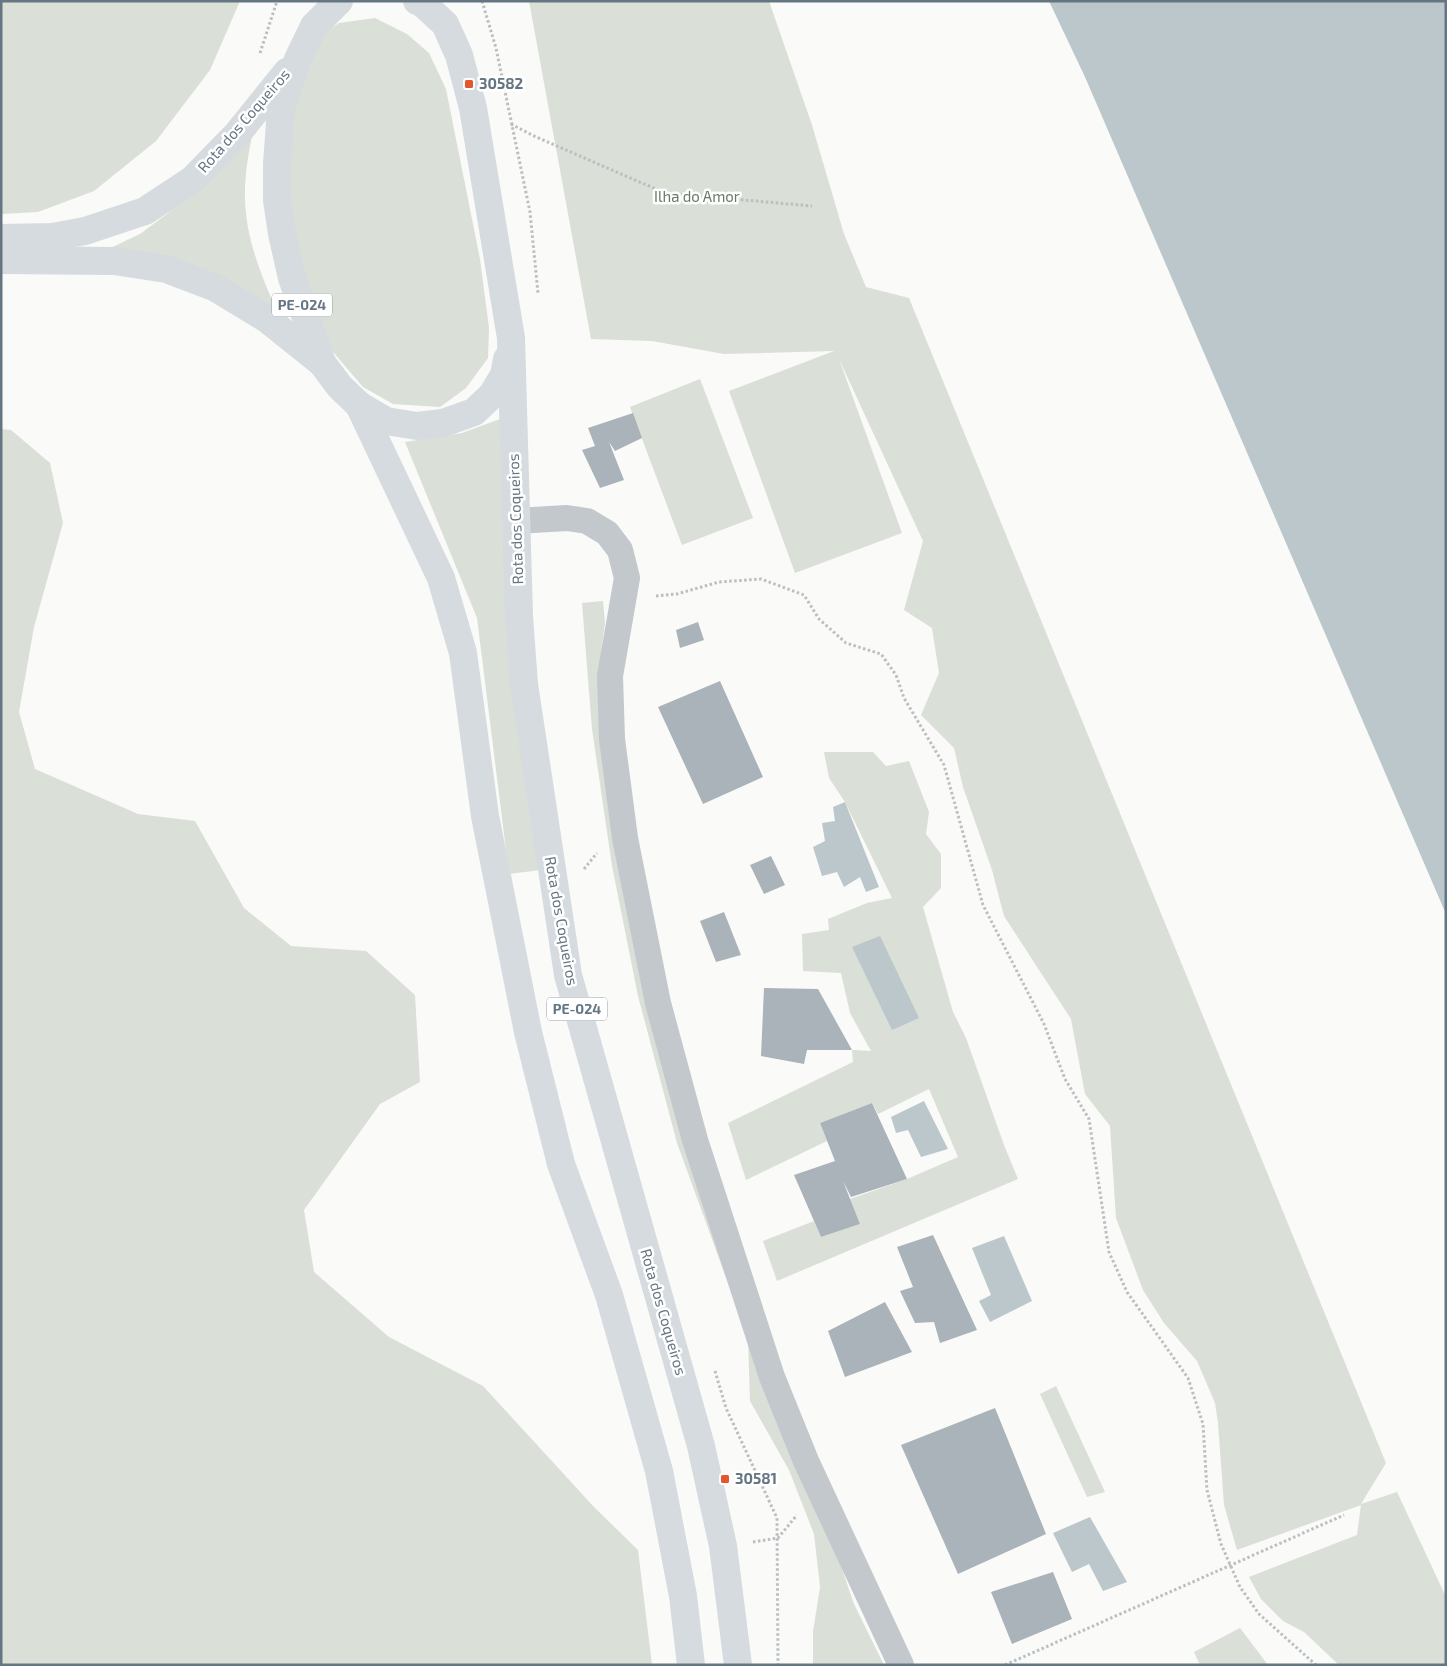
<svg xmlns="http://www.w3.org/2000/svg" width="1447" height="1666" viewBox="0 0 1447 1666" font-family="'Exo 2',sans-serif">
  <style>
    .green { fill: #dadfd7 }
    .water { fill: #bbc7cb }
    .building { fill: #aab3b9 }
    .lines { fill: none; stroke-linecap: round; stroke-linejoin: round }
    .path { stroke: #bbbfc2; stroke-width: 3; stroke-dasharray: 2.5 2.5; stroke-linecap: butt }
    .minor { stroke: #c3c8cc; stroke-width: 26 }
    .primary { stroke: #d6dbdf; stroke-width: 28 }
    .poi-dot { fill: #e4572e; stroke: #fff; stroke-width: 2 }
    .labels { text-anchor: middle; stroke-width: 5; stroke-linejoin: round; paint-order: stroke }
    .shield { fill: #fff; stroke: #939fa8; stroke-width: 1 }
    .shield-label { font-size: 14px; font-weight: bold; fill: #657683 }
    .poi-label { font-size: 15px; font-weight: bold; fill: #657683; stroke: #fff; text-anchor: start }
    .street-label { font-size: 15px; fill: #657683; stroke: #fff }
    .park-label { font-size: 15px; fill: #687a64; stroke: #fff }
  </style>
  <rect width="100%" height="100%" fill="#fafaf8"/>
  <g class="green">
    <path d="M 1,1 L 240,1 L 210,70 L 156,141 L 94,191 L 38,212 L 1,214 Z"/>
    <path d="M 529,1 L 769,1 L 812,125 L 844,234 L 866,287 L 909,298 L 1386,1463 L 1361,1504 L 1397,1492 L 1446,1597 L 1446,1665 L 1339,1665 L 1304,1632 L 1283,1621 L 1261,1599 L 1249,1577 L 1357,1535 L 1361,1505 L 1237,1550 L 1224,1505 L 1218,1423 L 1215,1403 L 1197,1361 L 1164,1323 L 1143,1290 L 1116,1218 L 1110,1126 L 1085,1094 L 1071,1019 L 1004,916 L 992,870 L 963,787 L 954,748 L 921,715 L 939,673 L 932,628 L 904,610 L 923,541 L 839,359 L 902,533 L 795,573 L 729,391 L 834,351 L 724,354 L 652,341 L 591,339 Z"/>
    <path d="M 375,18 L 407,34 L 429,53 L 446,89 L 480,259 L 489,328 L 488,358 L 466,388 L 440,407 L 393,404 L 363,387 L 327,345 L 272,174 L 312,41 L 339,23 Z"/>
    <path d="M 256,115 C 251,142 244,171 245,199 C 246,248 271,298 291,342 L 252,317 L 102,252 L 140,234 L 191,196 Z"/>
    <path d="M 700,379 L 753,518 L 682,545 L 630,407 Z"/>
    <path d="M 500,419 L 541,870 L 509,874 L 477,618 L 405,442 L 462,433 Z"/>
    <path d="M 1,429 L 11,430 L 50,463 L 63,523 L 34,627 L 19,712 L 35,769 L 138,814 L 195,821 L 244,908 L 291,946 L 366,951 L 415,995 L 420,1082 L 380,1104 L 304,1210 L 314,1272 L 389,1337 L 483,1386 L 594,1507 L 638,1550 L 652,1665 L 1,1665 Z"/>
    <path d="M 603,601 L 605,623 L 601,653 L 617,841 L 659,1035 L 854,1604 L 884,1665 L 813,1665 L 813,1632 L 820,1587 L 814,1534 L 789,1470 L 750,1401 L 748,1338 L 677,1143 L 638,996 L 612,866 L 592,729 L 582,603 Z"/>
    <path d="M 824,752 L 873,752 L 886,766 L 909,761 L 929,812 L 926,834 L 941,854 L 941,888 L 923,907 L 953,1012 L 966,1038 L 1004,1145 L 1018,1179 L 777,1281 L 763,1241 L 814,1221 L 821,1237 L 860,1224 L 850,1199 L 907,1179 L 958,1157 L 929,1089 L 878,1114 L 872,1103 L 820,1123 L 827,1141 L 746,1180 L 728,1123 L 853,1062 L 852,1050 L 871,1051 L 850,1013 L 841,973 L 803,971 L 802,934 L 829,930 L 828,919 L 867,903 L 892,898 L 845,802 L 829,778 Z"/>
    <path d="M 1056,1386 L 1105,1492 L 1087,1497 L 1040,1394 Z"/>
    <path d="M 1240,1628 L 1268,1665 L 1200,1665 L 1194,1652 Z"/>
  </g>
  <g class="water">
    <path d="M 1049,1 L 1446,1 L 1446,914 L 1085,77 Z"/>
    <path d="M 845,802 L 879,887 L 866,892 L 860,877 L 844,887 L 837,872 L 822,876 L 813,847 L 825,841 L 822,823 L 835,821 L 833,807 Z"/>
    <path d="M 880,936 L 919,1018 L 892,1030 L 852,947 Z"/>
    <path d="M 924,1101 L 948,1149 L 921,1157 L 908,1130 L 896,1133 L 891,1117 Z"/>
    <path d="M 1004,1236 L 1032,1301 L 990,1322 L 979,1301 L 991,1295 L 972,1248 Z"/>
    <path d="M 1090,1517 L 1127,1582 L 1103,1591 L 1089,1564 L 1072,1572 L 1053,1533 Z"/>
  </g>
  <g class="building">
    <path d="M 633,413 L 642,438 L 615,451 L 609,442 L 624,480 L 600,488 L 582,450 L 595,446 L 588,428 Z"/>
    <path d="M 698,622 L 704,640 L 680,648 L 676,630 Z"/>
    <path d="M 720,681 L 763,777 L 703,804 L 658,707 Z"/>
    <path d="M 771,856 L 785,885 L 764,894 L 750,865 Z"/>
    <path d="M 724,912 L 741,955 L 716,962 L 700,921 Z"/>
    <path d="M 764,988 L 818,989 L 852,1050 L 807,1050 L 804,1064 L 761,1056 Z"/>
    <path d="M 872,1103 L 907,1179 L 851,1197 L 843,1181 L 860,1224 L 821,1237 L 794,1175 L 835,1161 L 820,1123 Z"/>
    <path d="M 933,1235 L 977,1330 L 940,1343 L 934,1322 L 915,1323 L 900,1291 L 913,1287 L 897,1247 Z"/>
    <path d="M 885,1302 L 912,1352 L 845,1377 L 828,1331 Z"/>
    <path d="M 995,1408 L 1046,1534 L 958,1574 L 901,1445 Z"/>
    <path d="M 1053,1572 L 1072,1619 L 1012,1644 L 991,1592 Z"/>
  </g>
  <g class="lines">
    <g class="path">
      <path d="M 482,1 L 496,48 L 530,212 L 538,293"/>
      <path d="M 260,53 L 277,1"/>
      <path d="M 511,124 L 534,136 L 665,193 L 812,206"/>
      <path d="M 656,596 L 677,594 L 719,582 L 761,579 L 804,595 L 819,619 L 846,643 L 881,654 L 896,675 L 904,698 L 944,765 L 983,905 L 1044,1024 L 1065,1079 L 1089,1119 L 1109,1252 L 1127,1292 L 1188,1378 L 1203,1424 L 1207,1490 L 1221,1544 L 1240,1587 L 1259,1614 L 1316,1665"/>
      <path d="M 584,869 L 597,853"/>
      <path d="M 715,1371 L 726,1408 L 777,1518 L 778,1665"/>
      <path d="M 753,1542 L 778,1538 L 797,1515"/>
      <path d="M 1005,1665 L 1344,1515"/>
    </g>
    <path class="minor" d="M 516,521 L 567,518 L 587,521 L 607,533 L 620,550 L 627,578 L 610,676 L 612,739 L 625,838 L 658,1003 L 695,1140 L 772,1377 L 806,1461 L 901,1665"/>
    <g class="primary">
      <path d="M 339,1 L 314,26 L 298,59 L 281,108 L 277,164 L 277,200 L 282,234 L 292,278 L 322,363 L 340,387 L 359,405 L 386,421 L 417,426 L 443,423 L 474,412 L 492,395 L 504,375 L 507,359"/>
      <path d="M 417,1 L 422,3 L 445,24 L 459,55 L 473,108 L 511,338 L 519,616 L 524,684 L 568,975 L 701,1446 L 723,1546 L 738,1665"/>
      <path d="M 1,238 L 52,237 L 85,231 L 145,211 L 192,180 L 237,134 L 287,72"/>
      <path d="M 1,260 L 114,261 L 166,269 L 216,288 L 267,319 L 322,363"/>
      <path d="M 359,405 L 441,578 L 463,653 L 485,816 L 528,1032 L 561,1164 L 609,1295 L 659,1471 L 683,1596 L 691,1665"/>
    </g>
  </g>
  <g class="poi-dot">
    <rect x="464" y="79" width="10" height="10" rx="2.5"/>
    <rect x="720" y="1474" width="10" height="10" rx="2.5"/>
  </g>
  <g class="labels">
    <g class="shield">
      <rect x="272" y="293.5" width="60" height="23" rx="4"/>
      <rect x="547" y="997.5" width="60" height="23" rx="4"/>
    </g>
    <g class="shield-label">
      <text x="302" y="310">PE-024</text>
      <text x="577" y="1014">PE-024</text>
    </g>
    <g class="poi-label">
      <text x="479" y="89">30582</text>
      <text x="735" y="1484">30581</text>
    </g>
    <g class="street-label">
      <text transform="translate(244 121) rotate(-49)" y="5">Rota dos Coqueiros</text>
      <text transform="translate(516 519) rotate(-92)" y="5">Rota dos Coqueiros</text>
      <text transform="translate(561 921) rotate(80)" y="5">Rota dos Coqueiros</text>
      <text transform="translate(663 1312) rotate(74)" y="5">Rota dos Coqueiros</text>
    </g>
    <g class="park-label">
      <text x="697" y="202">Ilha do Amor</text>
    </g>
  </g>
  <rect width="1447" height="1666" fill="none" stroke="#657683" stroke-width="5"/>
</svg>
